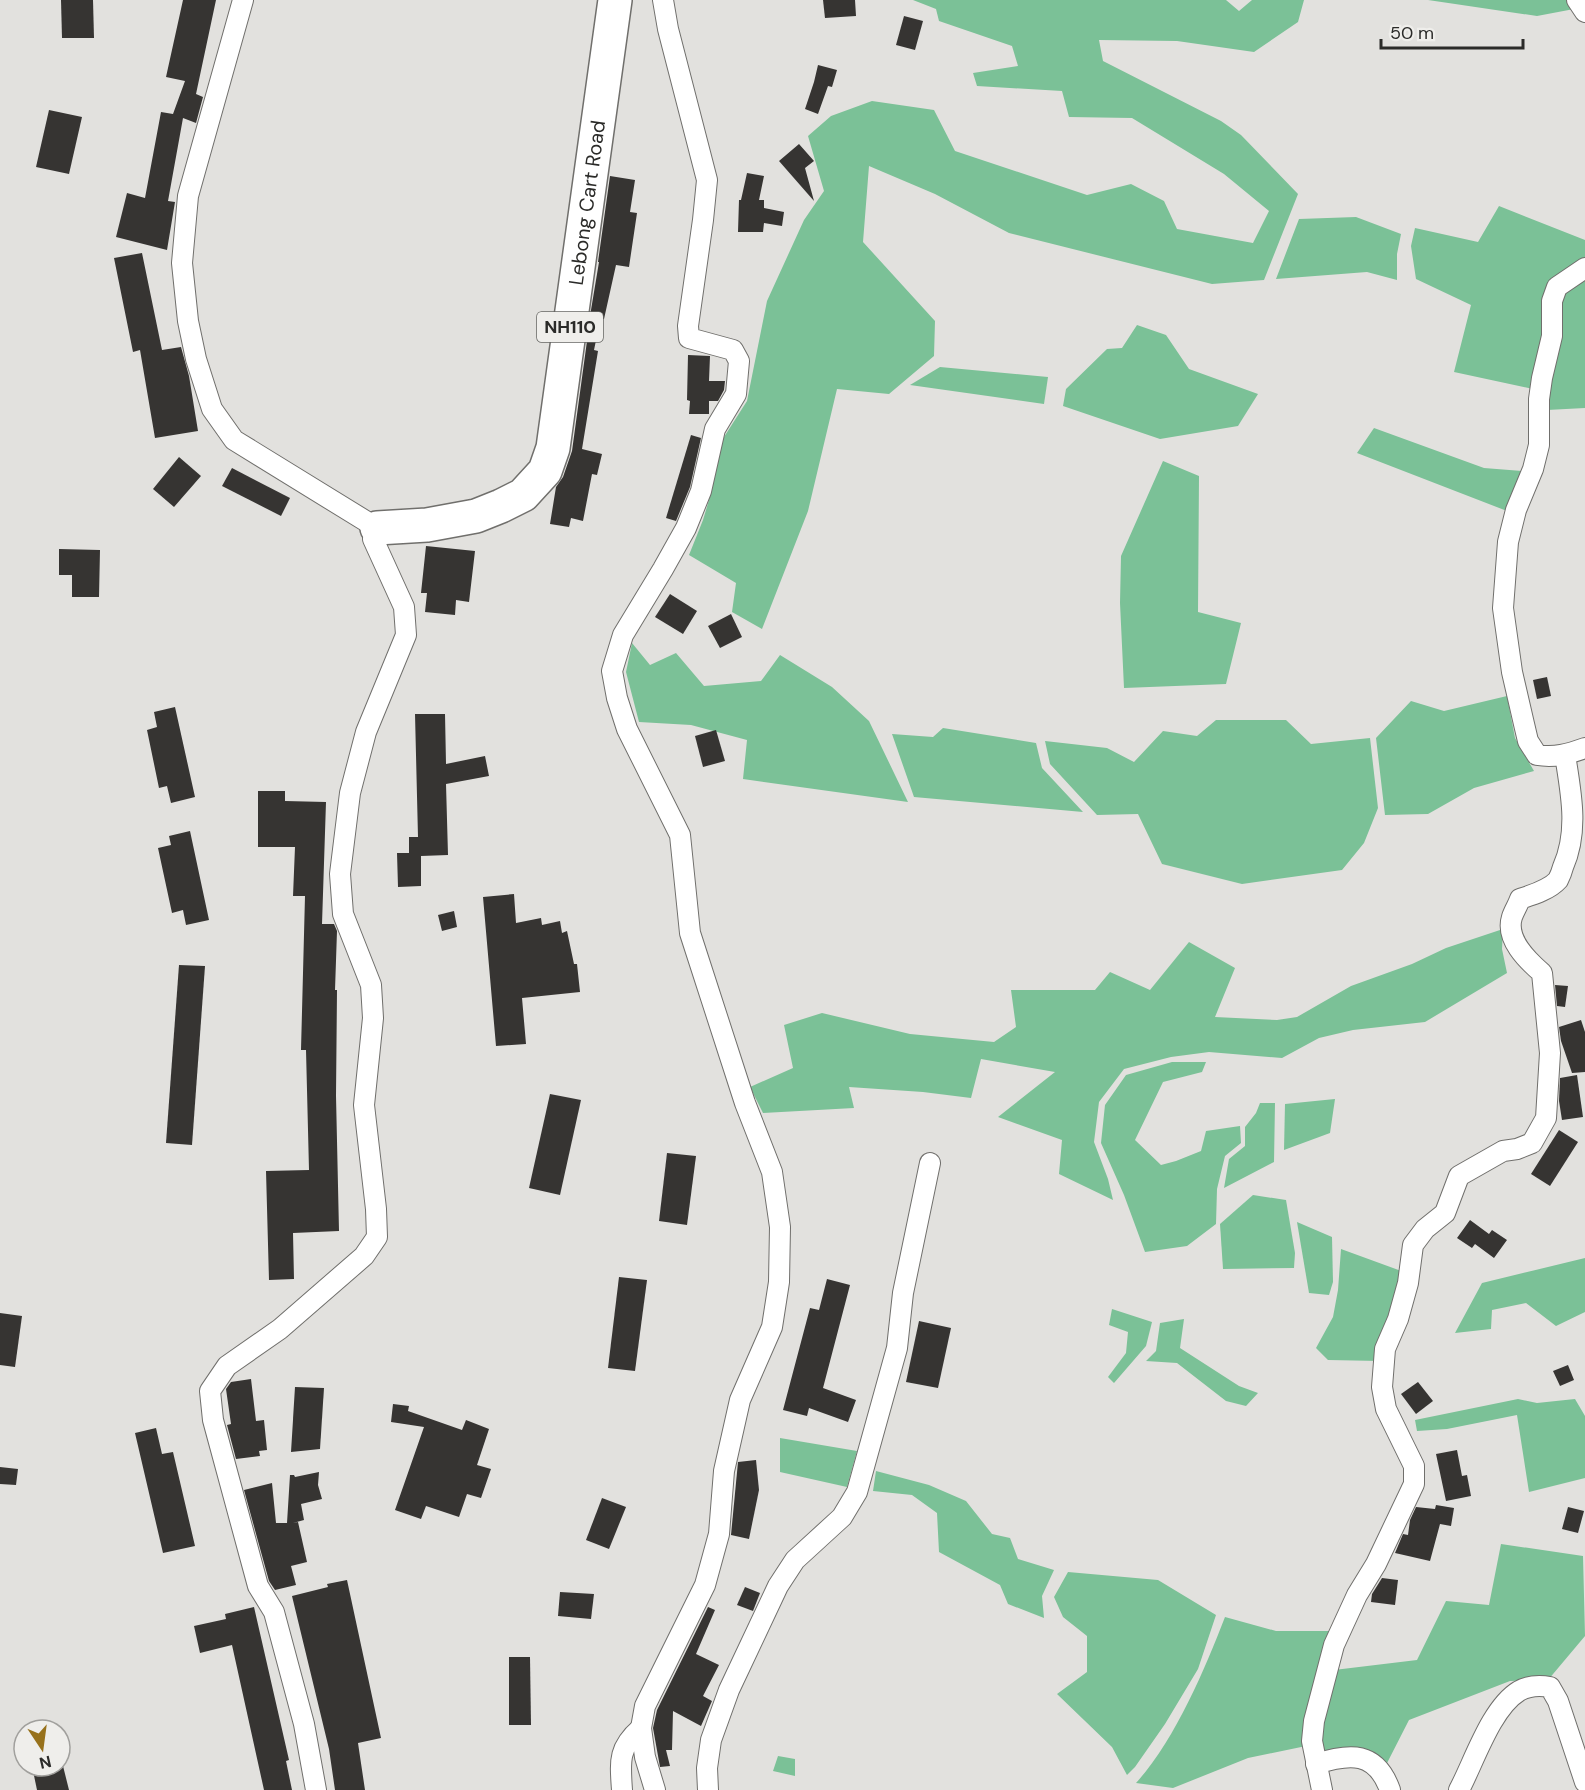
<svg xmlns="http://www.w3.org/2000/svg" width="1585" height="1790" viewBox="0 0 1585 1790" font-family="'DM Sans',sans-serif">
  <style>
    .green { fill: #7bc197 }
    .building { fill: #363432 }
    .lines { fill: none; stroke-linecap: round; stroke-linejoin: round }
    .minor-casing { stroke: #706f6c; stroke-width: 22 }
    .trunk-casing { stroke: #706f6c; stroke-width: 36 }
    .minor { stroke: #fff; stroke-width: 20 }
    .trunk { stroke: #fff; stroke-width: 33 }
    .labels { text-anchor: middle; stroke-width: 6; stroke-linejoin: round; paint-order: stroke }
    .shield { fill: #efeeeb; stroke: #666663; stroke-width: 1.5 }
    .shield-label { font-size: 18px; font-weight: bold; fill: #2b2b29 }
    .street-label { font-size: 20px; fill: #2b2b29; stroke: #efeeeb }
  </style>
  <rect width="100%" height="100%" fill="#e2e1de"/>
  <g class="green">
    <path d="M 913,0 L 1226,0 L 1239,11 L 1252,0 L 1304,0 L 1298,22 L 1254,52 L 1177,41 L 1099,40 L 1103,61 L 1221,121 L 1241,135 L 1298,194 L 1264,280 L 1212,284 L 1009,233 L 935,194 L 869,166 L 863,242 L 935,321 L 934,356 L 889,394 L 837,389 L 808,511 L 762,629 L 732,612 L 736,583 L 689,555 L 703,520 L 712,490 L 717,457 L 724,437 L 747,401 L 767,301 L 804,220 L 824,191 L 808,136 L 831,116 L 872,101 L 934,110 L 955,151 L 1087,195 L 1131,184 L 1164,201 L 1177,229 L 1253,243 L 1269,211 L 1224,174 L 1132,118 L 1069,117 L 1062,91 L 977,86 L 973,73 L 1018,66 L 1012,46 L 939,21 L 936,9 Z"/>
    <path d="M 1428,0 L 1572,0 L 1574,9 L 1537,16 Z"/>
    <path d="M 1499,206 L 1585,240 L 1585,263 L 1558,279 L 1533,389 L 1454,372 L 1471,305 L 1416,279 L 1411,246 L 1415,228 L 1478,242 Z"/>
    <path d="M 1356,217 L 1401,234 L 1397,254 L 1397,280 L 1367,272 L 1276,279 L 1299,219 Z"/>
    <path d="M 1585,278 L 1585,408 L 1547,410 L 1560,301 L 1566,290 Z"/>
    <path d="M 1137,325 L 1166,335 L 1189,369 L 1258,394 L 1238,426 L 1160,439 L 1063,406 L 1066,389 L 1107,349 L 1122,348 Z"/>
    <path d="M 940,367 L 1048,377 L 1044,404 L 910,385 Z"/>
    <path d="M 1374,428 L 1484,468 L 1522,471 L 1507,511 L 1357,453 Z"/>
    <path d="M 1163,461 L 1199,476 L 1198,612 L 1241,623 L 1226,684 L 1124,688 L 1120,603 L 1121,556 Z"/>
    <path d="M 632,643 L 650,665 L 676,653 L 704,686 L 761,681 L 780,655 L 832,687 L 869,721 L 908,802 L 743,779 L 747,740 L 691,725 L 639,722 L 626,672 Z"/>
    <path d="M 1507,696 L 1515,738 L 1534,771 L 1474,788 L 1428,814 L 1385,815 L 1376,738 L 1411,701 L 1444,711 Z"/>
    <path d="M 1216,720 L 1286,720 L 1311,744 L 1370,738 L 1378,808 L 1364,843 L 1342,870 L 1242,884 L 1162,864 L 1138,814 L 1097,815 L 1050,764 L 1045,741 L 1107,748 L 1134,762 L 1163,731 L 1197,736 Z"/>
    <path d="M 943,728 L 1036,743 L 1042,768 L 1083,812 L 914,797 L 892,734 L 933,737 Z"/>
    <path d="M 1503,929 L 1502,949 L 1507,973 L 1425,1022 L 1353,1030 L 1319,1038 L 1282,1058 L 1209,1052 L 1171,1057 L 1124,1069 L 1099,1102 L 1094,1142 L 1108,1179 L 1113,1200 L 1059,1174 L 1062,1140 L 998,1117 L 1055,1072 L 981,1059 L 971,1098 L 923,1092 L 849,1087 L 854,1108 L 763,1113 L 750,1087 L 793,1068 L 784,1025 L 822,1013 L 910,1034 L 994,1042 L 1016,1027 L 1011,990 L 1095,990 L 1110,972 L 1150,990 L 1189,942 L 1235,968 L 1215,1017 L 1277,1020 L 1297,1017 L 1351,986 L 1412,964 L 1446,948 Z"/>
    <path d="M 1172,1062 L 1206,1062 L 1202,1072 L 1163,1082 L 1135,1140 L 1161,1165 L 1176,1161 L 1201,1151 L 1206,1131 L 1240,1126 L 1241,1143 L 1225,1156 L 1217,1189 L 1216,1224 L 1187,1246 L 1145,1252 L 1124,1195 L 1101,1143 L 1105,1105 L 1126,1075 Z"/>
    <path d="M 1335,1099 L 1330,1133 L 1284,1150 L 1285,1104 Z"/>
    <path d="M 1260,1103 L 1275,1103 L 1274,1162 L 1224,1188 L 1229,1159 L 1245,1146 L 1245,1127 L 1256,1113 Z"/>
    <path d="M 1253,1195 L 1286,1200 L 1295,1253 L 1294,1268 L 1223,1269 L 1220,1224 Z"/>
    <path d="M 1297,1222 L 1332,1237 L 1333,1282 L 1329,1295 L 1309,1293 Z"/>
    <path d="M 1341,1249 L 1404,1272 L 1380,1361 L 1328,1360 L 1316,1348 L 1333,1317 L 1338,1290 Z"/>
    <path d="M 1585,1258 L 1585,1312 L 1556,1326 L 1526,1303 L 1492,1310 L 1491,1329 L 1455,1333 L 1482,1283 Z"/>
    <path d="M 1112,1309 L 1152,1322 L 1146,1346 L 1114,1383 L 1108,1377 L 1126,1353 L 1128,1332 L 1109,1325 Z"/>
    <path d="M 1184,1319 L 1180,1348 L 1239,1386 L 1258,1393 L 1246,1406 L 1226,1401 L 1177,1363 L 1146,1361 L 1156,1351 L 1160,1323 Z"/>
    <path d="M 1518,1399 L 1537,1403 L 1575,1399 L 1585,1416 L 1585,1478 L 1529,1492 L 1517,1415 L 1447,1429 L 1417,1431 L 1415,1420 Z"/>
    <path d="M 780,1438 L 857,1451 L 847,1487 L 780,1472 Z"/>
    <path d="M 876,1471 L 929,1485 L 966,1501 L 992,1534 L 1010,1538 L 1018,1559 L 1054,1570 L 1042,1596 L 1044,1618 L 1008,1604 L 1000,1585 L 939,1552 L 937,1513 L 912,1495 L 873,1491 Z"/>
    <path d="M 1501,1544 L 1583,1556 L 1585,1636 L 1548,1680 L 1510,1681 L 1409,1720 L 1385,1767 L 1321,1753 L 1318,1736 L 1334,1670 L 1417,1660 L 1446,1601 L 1489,1605 Z"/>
    <path d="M 1068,1572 L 1158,1580 L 1216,1615 L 1198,1669 L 1165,1724 L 1135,1767 L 1127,1775 L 1112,1747 L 1057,1694 L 1087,1672 L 1087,1636 L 1063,1617 L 1054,1597 Z"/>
    <path d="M 1225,1617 L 1276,1631 L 1333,1631 L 1306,1746 L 1248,1758 L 1173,1788 L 1136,1783 C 1175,1740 1204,1671 1225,1617 Z"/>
    <path d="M 778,1756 L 795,1759 L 795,1776 L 773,1771 Z"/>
  </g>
  <g class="building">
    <path d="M 61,0 L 93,0 L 94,38 L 62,38 Z"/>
    <path d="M 183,0 L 216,0 L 196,94 L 203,97 L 196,123 L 183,118 L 168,201 L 175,202 L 167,250 L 116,237 L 127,193 L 145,198 L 161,112 L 173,114 L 185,81 L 166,77 Z"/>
    <path d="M 823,0 L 855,0 L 856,16 L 825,18 Z"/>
    <path d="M 904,16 L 923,21 L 915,50 L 896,45 Z"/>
    <path d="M 818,65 L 837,70 L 832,87 L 828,86 L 818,114 L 805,109 L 814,82 Z"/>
    <path d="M 49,110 L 82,117 L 69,174 L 36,167 Z"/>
    <path d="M 799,144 L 814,161 L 805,168 L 814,201 L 779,161 Z"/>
    <path d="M 747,173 L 764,176 L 759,200 L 764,200 L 764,208 L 784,212 L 782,226 L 764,223 L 763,232 L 738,232 L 739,200 L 741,200 Z"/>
    <path d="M 610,176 L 635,180 L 630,212 L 637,213 L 629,267 L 616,265 L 604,319 L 590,316 L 599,262 L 598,262 Z"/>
    <path d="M 142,253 L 162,350 L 181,347 L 189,376 L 198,431 L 155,438 L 140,350 L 133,352 L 114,258 Z"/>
    <path d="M 590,319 L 600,321 L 594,350 L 598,351 L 582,449 L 602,454 L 597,475 L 592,474 L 583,521 L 571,518 L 569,527 L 550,524 L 556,487 L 563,477 L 572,451 Z"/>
    <path d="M 688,355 L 710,356 L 709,381 L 725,381 L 724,390 L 718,401 L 709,401 L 709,414 L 689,414 L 690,401 L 687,400 Z"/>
    <path d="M 691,435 L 701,438 L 690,487 L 676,521 L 666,518 Z"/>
    <path d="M 179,457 L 201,476 L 174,507 L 153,489 Z"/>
    <path d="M 232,468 L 290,498 L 281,516 L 222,486 Z"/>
    <path d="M 426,546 L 475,551 L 469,602 L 456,600 L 455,615 L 425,612 L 427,593 L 421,593 Z"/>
    <path d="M 59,549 L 100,550 L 99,597 L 72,597 L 72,575 L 59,575 Z"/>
    <path d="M 670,594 L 697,611 L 683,634 L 655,617 Z"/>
    <path d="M 731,614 L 742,637 L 720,648 L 708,626 Z"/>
    <path d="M 1547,677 L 1551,696 L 1537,699 L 1533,680 Z"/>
    <path d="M 175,707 L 195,797 L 171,803 L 167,786 L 159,788 L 147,730 L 157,727 L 154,712 Z"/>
    <path d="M 415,714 L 445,714 L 446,764 L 485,756 L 489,776 L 446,784 L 448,855 L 421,856 L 421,886 L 398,887 L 397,853 L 409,853 L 409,837 L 418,837 Z"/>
    <path d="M 716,730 L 725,761 L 703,767 L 695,736 Z"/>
    <path d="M 258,791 L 285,791 L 285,801 L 326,802 L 322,924 L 334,924 L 337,931 L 335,990 L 337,990 L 336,1096 L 339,1231 L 293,1233 L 294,1279 L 269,1280 L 266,1171 L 309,1170 L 306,1050 L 301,1050 L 305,896 L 293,896 L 295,847 L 258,847 Z"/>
    <path d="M 190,831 L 209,920 L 186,925 L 183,910 L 172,913 L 158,848 L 171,845 L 169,836 Z"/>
    <path d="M 514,894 L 516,923 L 541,918 L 542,925 L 560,921 L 562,933 L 567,931 L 574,964 L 577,964 L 580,992 L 522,998 L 526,1044 L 496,1046 L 483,897 Z"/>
    <path d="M 454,911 L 457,927 L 442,931 L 438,915 Z"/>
    <path d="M 179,965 L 205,966 L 192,1145 L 166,1143 Z"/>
    <path d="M 1555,985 L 1568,986 L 1565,1007 L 1557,1006 Z"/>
    <path d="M 1581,1020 L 1585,1032 L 1585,1072 L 1572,1073 L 1561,1041 L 1559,1027 Z"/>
    <path d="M 1577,1075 L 1583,1117 L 1562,1120 L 1559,1101 L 1560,1078 Z"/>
    <path d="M 550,1094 L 581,1100 L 560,1195 L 529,1188 Z"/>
    <path d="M 1559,1130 L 1578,1142 L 1550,1186 L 1531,1174 Z"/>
    <path d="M 667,1153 L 696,1156 L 687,1225 L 659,1221 Z"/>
    <path d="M 1470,1220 L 1489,1234 L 1492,1230 L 1507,1240 L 1494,1258 L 1475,1244 L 1472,1248 L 1457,1238 Z"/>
    <path d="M 619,1277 L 647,1280 L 635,1371 L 608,1368 Z"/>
    <path d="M 827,1279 L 850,1285 L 823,1388 L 856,1400 L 848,1422 L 809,1408 L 807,1416 L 783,1410 L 810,1308 L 819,1310 Z"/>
    <path d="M 0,1313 L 22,1316 L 15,1367 L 0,1365 Z"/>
    <path d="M 919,1321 L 951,1328 L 938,1388 L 906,1382 Z"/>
    <path d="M 1568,1365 L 1574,1380 L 1560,1386 L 1553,1371 Z"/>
    <path d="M 251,1379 L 256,1421 L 264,1420 L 267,1450 L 259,1451 L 260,1456 L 236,1459 L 227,1425 L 231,1424 L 226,1389 L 231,1382 Z"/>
    <path d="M 1418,1382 L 1433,1401 L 1416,1414 L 1401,1394 Z"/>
    <path d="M 295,1387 L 324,1388 L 320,1449 L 291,1452 Z"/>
    <path d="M 393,1404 L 409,1406 L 408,1411 L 462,1430 L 466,1420 L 489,1429 L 477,1465 L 491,1469 L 481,1498 L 467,1494 L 459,1517 L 426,1506 L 421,1519 L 395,1510 L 424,1427 L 391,1422 Z"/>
    <path d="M 156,1428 L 162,1454 L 173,1452 L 195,1546 L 163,1553 L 135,1433 Z"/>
    <path d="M 1457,1450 L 1462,1476 L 1467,1475 L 1471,1496 L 1446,1501 L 1436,1454 Z"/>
    <path d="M 756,1460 L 759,1490 L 749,1539 L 731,1535 L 738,1462 Z"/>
    <path d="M 0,1467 L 18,1469 L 16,1485 L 0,1484 Z"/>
    <path d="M 319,1472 L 318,1485 L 322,1499 L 301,1504 L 304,1520 L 293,1523 L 298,1522 L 307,1562 L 291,1566 L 296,1585 L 275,1590 L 269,1581 L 244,1490 L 272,1483 L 276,1523 L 287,1523 L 290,1475 L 294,1475 L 295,1477 Z"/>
    <path d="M 602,1498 L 626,1507 L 609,1549 L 586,1540 Z"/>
    <path d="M 1436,1505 L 1454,1508 L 1451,1526 L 1440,1524 L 1430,1561 L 1395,1553 L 1403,1534 L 1408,1535 L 1410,1520 L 1416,1507 L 1435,1509 Z"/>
    <path d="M 1568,1507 L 1584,1511 L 1578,1533 L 1562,1529 Z"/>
    <path d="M 1382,1578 L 1398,1580 L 1395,1605 L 1371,1602 L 1372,1594 Z"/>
    <path d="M 347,1580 L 381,1738 L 358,1743 L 365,1790 L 335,1790 L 329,1749 L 292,1596 L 328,1587 L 327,1584 Z"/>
    <path d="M 745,1587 L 760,1593 L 753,1611 L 737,1605 Z"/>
    <path d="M 560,1592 L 594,1594 L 591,1619 L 558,1616 Z"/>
    <path d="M 254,1607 L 289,1760 L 286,1761 L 292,1790 L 264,1790 L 232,1645 L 200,1653 L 194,1626 L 226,1619 L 225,1614 Z"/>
    <path d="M 708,1607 L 715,1610 L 696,1654 L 719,1665 L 703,1696 L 712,1701 L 701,1726 L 673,1711 L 672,1750 L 666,1750 L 670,1766 L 660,1767 L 653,1728 L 657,1710 Z"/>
    <path d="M 509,1657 L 530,1657 L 531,1725 L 509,1725 Z"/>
    <path d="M 32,1766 L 63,1766 L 69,1790 L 37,1790 Z"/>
  </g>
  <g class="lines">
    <g class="minor-casing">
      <g id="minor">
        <path d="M 243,0 L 188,196 L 182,263 L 188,321 L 196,359 L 212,409 L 234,440 L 377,528 L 373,539 L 404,607 L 406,635 L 366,732 L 350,793 L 340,874 L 343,914 L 371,985 L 373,1018 L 364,1105 L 376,1209 L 377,1237 L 364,1256 L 280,1329 L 227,1366 L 210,1391 L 213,1420 L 258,1586 L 274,1612 L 304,1724 L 316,1790"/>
        <path d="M 1577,0 L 1585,12"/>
        <path d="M 1585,268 L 1557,287 L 1552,301 L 1552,336 L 1542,378 L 1539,399 L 1539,445 L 1533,469 L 1516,510 L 1508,542 L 1503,608 L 1512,672 L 1524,724 L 1528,741 L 1537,755 C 1555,758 1568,754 1585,748"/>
        <path d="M 1316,1764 C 1350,1753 1376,1751 1390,1790"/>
        <path d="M 622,1790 C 620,1761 618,1748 641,1728"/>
        <path d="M 655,1790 L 645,1757 L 641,1728 L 645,1706 L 705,1585 L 719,1534 L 724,1471 L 740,1400 L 772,1327 L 779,1282 L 780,1227 L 772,1172 L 745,1103 L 690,933 L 680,835 L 627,729 L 617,698 L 612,671 L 623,635 L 663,569 L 686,528 L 701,491 L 715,429 L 736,394 L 739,361 L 733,350 L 689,338 L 688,326 L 703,220 L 707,180 L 668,29 L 663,0"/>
        <path d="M 708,1790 L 707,1768 L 711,1740 L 729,1690 L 778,1586 L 795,1560 L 842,1517 L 857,1492 L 897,1348 L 903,1293 L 930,1163"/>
        <path d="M 1322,1790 L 1312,1741 L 1314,1721 L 1334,1645 L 1357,1595 L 1376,1564 L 1414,1484 L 1414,1466 L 1386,1409 L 1382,1387 L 1385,1349 L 1398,1319 L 1408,1283 L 1413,1245 L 1425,1229 L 1445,1213 L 1459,1176 L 1503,1151 L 1517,1149 L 1532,1143 L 1546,1118 L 1550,1053 L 1542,973 C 1527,960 1505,939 1512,917 C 1514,911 1518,905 1520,899 C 1532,895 1549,890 1558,880 C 1560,876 1562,871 1563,867 C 1579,831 1571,793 1565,755"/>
        <path d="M 1459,1790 C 1474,1762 1491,1708 1519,1691 C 1528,1686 1539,1685 1550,1687 L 1558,1701 L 1585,1782"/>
      </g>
    </g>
    <g class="trunk-casing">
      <g id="trunk">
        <path id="s1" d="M 377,528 L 427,525 L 476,516 L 501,506 L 523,495 L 545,471 L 553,448 L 615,0"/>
      </g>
    </g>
    <use href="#minor" class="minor"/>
    <use href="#trunk" class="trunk"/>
  </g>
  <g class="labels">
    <rect class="shield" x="537" y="312" width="66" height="30" rx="4.5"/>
    <g class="shield-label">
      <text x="570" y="333">NH110</text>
    </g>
    <g class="street-label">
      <text dy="7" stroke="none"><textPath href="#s1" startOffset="456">Lebong Cart Road</textPath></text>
    </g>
  </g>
  <g transform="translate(42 1748) rotate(167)"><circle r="28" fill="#efeeeb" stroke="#a1a09d" stroke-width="1.5"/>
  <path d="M0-4.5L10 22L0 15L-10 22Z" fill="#97711b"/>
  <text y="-9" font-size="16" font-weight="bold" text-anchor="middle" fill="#2b2b29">N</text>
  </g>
  <path d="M1381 39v9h142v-9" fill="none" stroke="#2b2b29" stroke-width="3"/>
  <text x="1390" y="39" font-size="18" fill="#2b2b29" stroke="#efeeeb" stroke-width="4.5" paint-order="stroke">50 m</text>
</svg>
